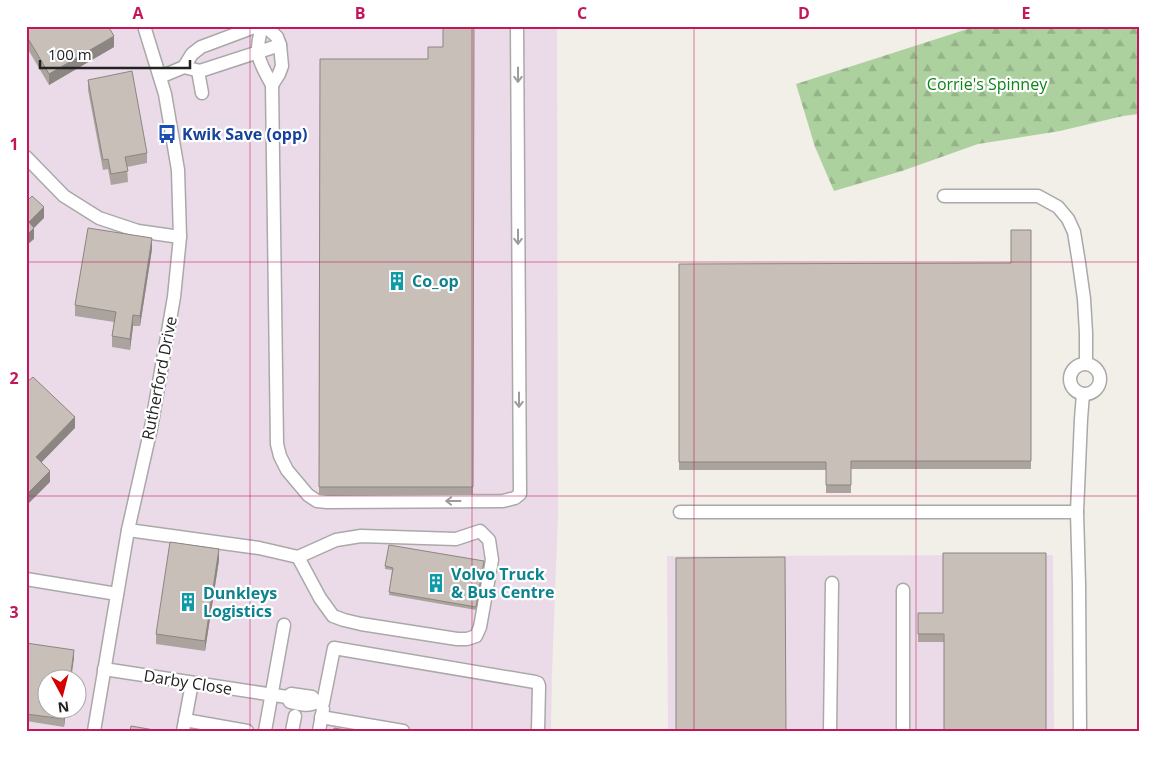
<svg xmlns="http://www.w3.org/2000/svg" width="1165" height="757" viewBox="0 0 1165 757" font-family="'Open Sans',sans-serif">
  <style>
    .industrial { fill: #ebdbe8; fill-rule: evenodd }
    .forest { fill: url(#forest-firs) }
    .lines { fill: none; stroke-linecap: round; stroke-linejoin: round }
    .minor-casing { stroke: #a9a9a9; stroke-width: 15 }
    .minor { stroke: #fff; stroke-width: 12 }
    .wall { fill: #aba49e }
    .shaded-wall { fill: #8b8681 }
    .building { fill: #c7bfb8; stroke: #8b8681 }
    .oneway { stroke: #9c9c9c }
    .grid { fill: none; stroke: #c2185b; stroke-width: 1; stroke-opacity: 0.55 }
    .labels { text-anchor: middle; stroke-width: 4.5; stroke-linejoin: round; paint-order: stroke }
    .park-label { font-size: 16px; fill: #0c8416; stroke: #fff }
    .transit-label { font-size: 16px; font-weight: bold; fill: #164399; stroke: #fff; text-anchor: start }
    .culture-label { font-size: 16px; font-weight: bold; fill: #0d838f; stroke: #fff; text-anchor: start }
    .street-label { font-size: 16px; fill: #222; stroke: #fff }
    .neatline { fill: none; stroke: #c2185b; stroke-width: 2 }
    .grid-label { font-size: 16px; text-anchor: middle; font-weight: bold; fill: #c2185b }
  </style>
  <defs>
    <pattern id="forest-firs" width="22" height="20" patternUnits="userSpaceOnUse" patternTransform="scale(1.25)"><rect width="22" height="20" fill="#add19e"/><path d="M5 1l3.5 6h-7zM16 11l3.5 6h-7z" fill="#95b388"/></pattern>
  </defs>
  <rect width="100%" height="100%" fill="#f2efe9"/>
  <g class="industrial">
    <path d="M 26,26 L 557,26 L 558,514 L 552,673 L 551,731 L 26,731 ZM 48,680 L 78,680 L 78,710 L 48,710 Z"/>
    <path d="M 1053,555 L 1054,731 L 668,731 L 667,556 Z"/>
  </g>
  <path class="forest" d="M 977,26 L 1139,26 L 1139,114 L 1123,116 L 1060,131 L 978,144 L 902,171 L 834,191 L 815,147 L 796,84 Z"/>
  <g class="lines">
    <g class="minor-casing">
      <g id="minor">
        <path d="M 262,26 C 254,55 258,59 272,85 L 277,444 L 280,456 L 287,470 L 308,495 L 317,501 L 327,502 L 503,501 L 515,498 L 520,494 L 517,26"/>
        <path d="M 265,26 L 277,37 L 280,45 L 282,66 L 279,74 L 272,85"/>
        <path d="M 184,67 L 192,54 L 201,47 L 257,26"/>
        <path d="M 198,71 L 202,93"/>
        <path d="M 160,77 L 184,67 L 200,71 L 280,45"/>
        <path d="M 26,157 L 64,196 L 99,218 L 138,231 L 180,237"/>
        <path d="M 944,196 L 1038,196 L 1058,207 L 1068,219 L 1074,232 L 1079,263 L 1084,299 L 1086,333 L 1086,363"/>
        <circle cx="1085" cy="379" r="15"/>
        <path d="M 680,512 L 1077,512"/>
        <path d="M 128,530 L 259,548 L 298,557 L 336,540 L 361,536 L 456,539 L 480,531 L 489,540 L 492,560 L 480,627 L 476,636 L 467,639 L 457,639 L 361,624 L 344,620 L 333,616 L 320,598 L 298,557"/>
        <path d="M 26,579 L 117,594"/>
        <path d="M 903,590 L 903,731"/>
        <path d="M 104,669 L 287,697 L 291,694 L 312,697 L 317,702 C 308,707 299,704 290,702 L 287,697"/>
        <path d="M 323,703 L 334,648 L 535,682 L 538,683 L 539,686 L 538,731"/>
        <path d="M 321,717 L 403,731"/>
        <path d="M 185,720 L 247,731"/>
        <path d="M 94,731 L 128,530 L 151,428 L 174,297 L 180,237 L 178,170 L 165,94 L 144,26"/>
        <path d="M 183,731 L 192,683"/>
        <path d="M 265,731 L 284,625"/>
        <path d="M 292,731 L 295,716"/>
        <path d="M 319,731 L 323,709"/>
        <path d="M 830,731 L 832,583"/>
        <path d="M 1080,731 L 1079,584 L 1077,512 L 1081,419 L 1083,394"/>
      </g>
    </g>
    <use href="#minor" class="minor"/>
  </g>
  <g class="wall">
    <path d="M 26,26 L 114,47 L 49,85 L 26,46 Z"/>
    <path d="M 474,26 L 473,495 L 319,495 L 320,59 L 428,59 L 443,47 Z"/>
    <path d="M 88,80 L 147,153 L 147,163 L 127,167 L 128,182 L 111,185 L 108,169 L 103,170 L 88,90 Z"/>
    <path d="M 1031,230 L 1031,469 L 851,469 L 851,493 L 826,493 L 826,470 L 679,470 L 679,264 L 1011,263 Z"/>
    <path d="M 152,249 L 140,326 L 133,326 L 130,350 L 112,347 L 112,336 L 114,322 L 75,316 L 75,305 Z"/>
    <path d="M 219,560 L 205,651 L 156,644 L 156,634 Z"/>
    <path d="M 484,564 L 476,610 L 389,595 L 392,570 L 385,569 L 385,566 Z"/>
    <path d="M 918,613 L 943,613 L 944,642 L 918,642 Z"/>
    <path d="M 26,643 L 74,658 L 48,710 L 66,710 L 64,727 L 26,721 Z"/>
  </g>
  <g class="shaded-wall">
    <path d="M 114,36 L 114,47 L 49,85 L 49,74 Z"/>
    <path d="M 44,207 L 44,218 L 29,233 L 29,222 Z"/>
    <path d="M 34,228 L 34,239 L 26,246 L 26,236 Z"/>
    <path d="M 152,238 L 152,249 L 140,326 L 140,316 Z"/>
    <path d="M 133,315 L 133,326 L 130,350 L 130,339 Z"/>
    <path d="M 75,417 L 75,428 L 36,468 L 36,457 Z"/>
    <path d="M 50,471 L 50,482 L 26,506 L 26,495 Z"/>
    <path d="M 219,549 L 219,560 L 205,651 L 205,641 Z"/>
    <path d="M 74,650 L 74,658 L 71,680 L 70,680 Z"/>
    <path d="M 65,710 L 66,710 L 64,727 L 64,719 Z"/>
  </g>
  <g class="building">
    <path d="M 26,26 L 108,26 L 114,36 L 49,74 L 26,35 Z"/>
    <path d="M 443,26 L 474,26 L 473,487 L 319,487 L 320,59 L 428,59 L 428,47 L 443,47 Z"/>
    <path d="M 132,71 L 147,153 L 125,157 L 128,171 L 111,174 L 108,159 L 103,160 L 88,80 Z"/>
    <path d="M 32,196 L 44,207 L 29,222 L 34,228 L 26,236 L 26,202 Z"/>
    <path d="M 88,228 L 152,238 L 140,316 L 133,315 L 130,339 L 112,336 L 116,312 L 75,305 Z"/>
    <path d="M 1011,230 L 1031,230 L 1031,461 L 851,461 L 851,485 L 826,485 L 826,462 L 679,462 L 679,264 L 1011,263 Z"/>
    <path d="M 33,377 L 75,417 L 36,457 L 50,471 L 26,495 L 26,383 Z"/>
    <path d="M 170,542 L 219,549 L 205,641 L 156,634 Z"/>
    <path d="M 389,545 L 484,561 L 476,607 L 389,592 L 393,568 L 385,566 Z"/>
    <path d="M 943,553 L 1046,553 L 1046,731 L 944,731 L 944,634 L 918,634 L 918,613 L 943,613 Z"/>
    <path d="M 785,557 L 786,731 L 676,731 L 676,558 Z"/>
    <path d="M 26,643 L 74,650 L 70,680 L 48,680 L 48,710 L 65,710 L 64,719 L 26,714 Z"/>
    <path d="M 131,726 L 160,731 L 130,731 Z"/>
    <path d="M 334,728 L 352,731 L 333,731 Z"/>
  </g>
  <defs><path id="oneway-shaft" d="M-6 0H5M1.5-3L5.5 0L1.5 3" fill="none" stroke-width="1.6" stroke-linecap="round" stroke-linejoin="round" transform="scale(1.25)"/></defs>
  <g class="oneway">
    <use href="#oneway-shaft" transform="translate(518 75) rotate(90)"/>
    <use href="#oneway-shaft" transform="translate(518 237) rotate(90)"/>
    <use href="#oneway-shaft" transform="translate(519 400) rotate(90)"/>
    <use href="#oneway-shaft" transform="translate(453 501) rotate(180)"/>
  </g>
  <path class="grid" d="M 250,26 L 250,731M 472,26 L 472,731M 694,26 L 694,731M 916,26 L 916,731M 26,262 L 1139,262M 26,496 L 1139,496"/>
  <defs>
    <g id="bus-bare" transform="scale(1.5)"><path d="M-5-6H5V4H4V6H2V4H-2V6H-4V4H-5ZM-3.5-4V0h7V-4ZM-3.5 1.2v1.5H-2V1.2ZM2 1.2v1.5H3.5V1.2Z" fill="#1a4fb4" stroke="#fff" stroke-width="2.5" paint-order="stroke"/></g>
    <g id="building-bare" transform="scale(1.5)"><path d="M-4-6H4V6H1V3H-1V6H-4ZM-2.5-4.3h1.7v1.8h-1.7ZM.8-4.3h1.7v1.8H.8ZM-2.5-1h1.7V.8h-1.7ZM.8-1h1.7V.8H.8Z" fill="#0f9aa8" stroke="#fff" stroke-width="2.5" paint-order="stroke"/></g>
  </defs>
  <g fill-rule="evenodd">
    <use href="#bus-bare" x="167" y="134"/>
    <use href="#building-bare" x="397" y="281"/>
    <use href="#building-bare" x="436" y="583"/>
    <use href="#building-bare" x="188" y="602"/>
  </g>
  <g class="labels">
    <g class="park-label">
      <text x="987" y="90">Corrie's Spinney</text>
    </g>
    <g class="transit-label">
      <text x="182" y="140">Kwik Save (opp)</text>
    </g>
    <g class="culture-label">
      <text x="412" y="287">Co_op</text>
      <text x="451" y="580">Volvo Truck<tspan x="451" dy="18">&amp; Bus Centre</tspan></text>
      <text x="203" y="599">Dunkleys<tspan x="203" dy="18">Logistics</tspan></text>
    </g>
    <g class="street-label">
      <text transform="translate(159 378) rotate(-79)" y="6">Rutherford Drive</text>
      <text transform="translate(188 682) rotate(9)" y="6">Darby Close</text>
    </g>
  </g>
  <rect width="1165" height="757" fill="none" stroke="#ffffff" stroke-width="55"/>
  <g transform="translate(62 694) rotate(173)"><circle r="24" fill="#ffffff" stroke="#a7a7a7"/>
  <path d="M0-4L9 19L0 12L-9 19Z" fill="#d40000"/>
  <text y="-8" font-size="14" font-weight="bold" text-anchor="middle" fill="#222222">N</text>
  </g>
  <path d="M40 60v8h150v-8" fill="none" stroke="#222222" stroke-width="2.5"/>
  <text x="48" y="60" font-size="15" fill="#222222" stroke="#ffffff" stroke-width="4" paint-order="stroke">100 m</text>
  <rect x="28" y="28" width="1110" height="702" class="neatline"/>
  <g class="grid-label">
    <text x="138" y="19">A</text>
    <text x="360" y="19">B</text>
    <text x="582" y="19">C</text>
    <text x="804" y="19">D</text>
    <text x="1026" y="19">E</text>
    <text x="14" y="150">1</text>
    <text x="14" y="384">2</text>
    <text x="14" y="618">3</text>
  </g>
</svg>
